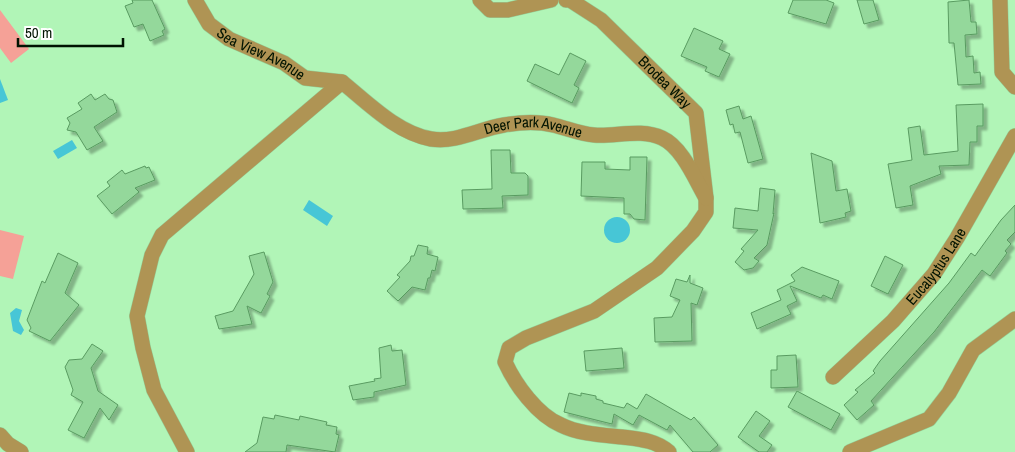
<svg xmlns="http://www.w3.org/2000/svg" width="1015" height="452" viewBox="0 0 1015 452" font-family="'Archivo Narrow',sans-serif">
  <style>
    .green { fill: #f5a197 }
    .water { fill: #47c6d6 }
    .building { fill: #94d89b; stroke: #599b61; filter: url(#shadow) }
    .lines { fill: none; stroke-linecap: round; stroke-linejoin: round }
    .minor-casing { stroke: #95d19a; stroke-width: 16 }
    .minor { stroke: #af9454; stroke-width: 15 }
    .labels { text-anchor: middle; stroke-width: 4.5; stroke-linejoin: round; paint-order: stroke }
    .street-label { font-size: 15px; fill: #001301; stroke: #fff }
  </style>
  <defs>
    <filter id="shadow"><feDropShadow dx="4" dy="4" stdDeviation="1" flood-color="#0004"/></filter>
  </defs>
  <rect width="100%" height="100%" fill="#b1f5b7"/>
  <g class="green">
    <path d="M 0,10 L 29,49 L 11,63 L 0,48 Z"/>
    <path d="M 0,230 L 24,236 L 13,279 L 0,276 Z"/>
  </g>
  <g class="water">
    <path d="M 0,79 L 8,100 L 0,103 Z"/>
    <path d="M 72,140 L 77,148 L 58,159 L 53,151 Z"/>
    <path d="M 309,200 L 333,216 L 327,226 L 303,210 Z"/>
    <circle cx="617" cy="230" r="13"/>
    <path d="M 16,308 L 22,310 L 19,321 L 24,330 L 21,335 L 13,331 L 10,313 Z"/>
  </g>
  <g class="building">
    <path d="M 132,0 L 152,0 L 165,29 L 162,31 L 164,35 L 150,41 L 143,24 L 134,27 L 125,6 L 133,3 Z"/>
    <path d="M 793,0 L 826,0 L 834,3 L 826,24 L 788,13 Z"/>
    <path d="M 857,0 L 873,0 L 879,20 L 864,24 Z"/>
    <path d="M 969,0 L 971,22 L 976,22 L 977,34 L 965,35 L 966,57 L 973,56 L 974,73 L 980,72 L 981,84 L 958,85 L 954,43 L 949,43 L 948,2 Z"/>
    <path d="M 694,28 L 723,41 L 719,49 L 730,54 L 719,77 L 705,71 L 707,67 L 681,56 Z"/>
    <path d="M 570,53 L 586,61 L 574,85 L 579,88 L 572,103 L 527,81 L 535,64 L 559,75 Z"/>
    <path d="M 91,94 L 95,100 L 105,94 L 109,99 L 113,100 L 117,112 L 94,127 L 103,141 L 87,150 L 76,132 L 67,130 L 70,123 L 67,118 L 82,109 L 78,103 Z"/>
    <path d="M 983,104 L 983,126 L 977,126 L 977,142 L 970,142 L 969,165 L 939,166 L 941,174 L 910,186 L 913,205 L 896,208 L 888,164 L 912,160 L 908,128 L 920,126 L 924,155 L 958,151 L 956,105 Z"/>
    <path d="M 739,106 L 743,119 L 751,116 L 763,159 L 748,163 L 740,132 L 735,133 L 733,124 L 730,125 L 726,110 Z"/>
    <path d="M 491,150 L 510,150 L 511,173 L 525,173 L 528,176 L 528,195 L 502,196 L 503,208 L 463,209 L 462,190 L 492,189 Z"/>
    <path d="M 811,153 L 832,161 L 836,191 L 847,189 L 851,211 L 845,213 L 846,217 L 820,223 Z"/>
    <path d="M 630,157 L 647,157 L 645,220 L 634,219 L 630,214 L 624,214 L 624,198 L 581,196 L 582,162 L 605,162 L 605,169 L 630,170 Z"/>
    <path d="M 145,166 L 146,168 L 149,167 L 155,180 L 135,188 L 139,192 L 112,214 L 97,196 L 110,186 L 107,182 L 122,170 L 125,174 Z"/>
    <path d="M 760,188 L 775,190 L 773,214 L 774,213 L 767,245 L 754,258 L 759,261 L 753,268 L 744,270 L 735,262 L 744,251 L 741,249 L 758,230 L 733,228 L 735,208 L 758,211 Z"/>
    <path d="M 1015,205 L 1015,232 L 1007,240 L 1011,244 L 1005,251 L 1007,253 L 990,276 L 982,270 L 934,332 L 871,401 L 874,405 L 857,420 L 844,405 L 858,392 L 855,390 L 875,373 L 873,371 L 880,361 L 949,283 L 971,253 L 975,256 L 1001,220 Z"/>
    <path d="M 418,245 L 428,247 L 427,254 L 438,257 L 435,271 L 432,270 L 430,278 L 428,278 L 425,290 L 412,287 L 398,301 L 387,291 L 400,277 L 397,275 L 410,261 L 411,256 L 414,256 Z"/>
    <path d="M 264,252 L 273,282 L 267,294 L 270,296 L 261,313 L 247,306 L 252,324 L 219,329 L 215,316 L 233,311 L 254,274 L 249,256 Z"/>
    <path d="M 58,253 L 78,263 L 65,293 L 79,305 L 50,341 L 29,331 L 31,328 L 27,320 L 42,281 L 45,283 Z"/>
    <path d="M 885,256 L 903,265 L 888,294 L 871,286 Z"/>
    <path d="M 802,267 L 839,281 L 832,299 L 823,295 L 821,298 L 790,286 L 797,301 L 787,306 L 791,314 L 757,329 L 751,313 L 781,300 L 777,290 L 795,281 L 791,275 Z"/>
    <path d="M 690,275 L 690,283 L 703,288 L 697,305 L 691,303 L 692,341 L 655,342 L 654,318 L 672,317 L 680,300 L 670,296 L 676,279 L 687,282 Z"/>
    <path d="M 92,344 L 103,351 L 91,368 L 98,391 L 118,405 L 109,420 L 100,408 L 84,438 L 68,430 L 83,402 L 71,395 L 73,390 L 65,367 L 69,360 L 82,359 Z"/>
    <path d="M 391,345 L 392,351 L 402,350 L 406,385 L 374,392 L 374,397 L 353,400 L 349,386 L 375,381 L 374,379 L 381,378 L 379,348 Z"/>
    <path d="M 622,348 L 624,368 L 586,371 L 584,351 Z"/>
    <path d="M 796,355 L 798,387 L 771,388 L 771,370 L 777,370 L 777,356 Z"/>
    <path d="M 797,391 L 840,414 L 831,430 L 788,407 Z"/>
    <path d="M 569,393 L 581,396 L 581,393 L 596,396 L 596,399 L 603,401 L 603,403 L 624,408 L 627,403 L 637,409 L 646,394 L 691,420 L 694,417 L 718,445 L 710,452 L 693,452 L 670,425 L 667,430 L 639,415 L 633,425 L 614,414 L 612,424 L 564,412 Z"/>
    <path d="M 756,411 L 770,421 L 759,436 L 772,445 L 767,452 L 759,452 L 738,437 Z"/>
    <path d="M 275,415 L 299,420 L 300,416 L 327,422 L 326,425 L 337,427 L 336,434 L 339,435 L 335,452 L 287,445 L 286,452 L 245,452 L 257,443 L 263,417 L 274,419 Z"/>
  </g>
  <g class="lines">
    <g class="minor-casing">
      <g id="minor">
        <path id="s1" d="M 195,0 L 209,24 L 229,39 L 284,63 L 305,78 L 342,82"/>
        <path d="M 480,0 L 490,10 L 508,10 L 551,0"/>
        <path id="s2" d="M 566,0 L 570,0 L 601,20 L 696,113 L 706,198 L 706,212 L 693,231 L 657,268 L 594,311 L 526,338 L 509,348 L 505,362 C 515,384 537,415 561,425 C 579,434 602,435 622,437 C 638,439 656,440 669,452"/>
        <path d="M 1000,0 L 1002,72 L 1015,87"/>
        <path id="s3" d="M 833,377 L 893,321 L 934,274 L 957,238 L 1015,136"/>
        <path d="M 0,435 L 8,444 L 21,452"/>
        <path id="s4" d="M 187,452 L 154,390 L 143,348 L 137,316 L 152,255 L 162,235 L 342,82 C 368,103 397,133 431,139 C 457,143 479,129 504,125 C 521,122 537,121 553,125 C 566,128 580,134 594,135 C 615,137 641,128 662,138 C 682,147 695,179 706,198"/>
        <path d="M 850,452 L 929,419 L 949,393 L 973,350 L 1015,319"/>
      </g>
    </g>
    <use href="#minor" class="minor"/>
  </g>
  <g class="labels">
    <g class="street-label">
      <text dy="5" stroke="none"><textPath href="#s1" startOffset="88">Sea View Avenue</textPath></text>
      <text dy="5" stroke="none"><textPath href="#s2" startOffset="130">Brodea Way</textPath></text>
      <text dy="5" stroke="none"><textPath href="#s4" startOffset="679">Deer Park Avenue</textPath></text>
      <text dy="5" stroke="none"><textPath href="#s3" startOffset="152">Eucalyptus Lane</textPath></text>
    </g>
  </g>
  <path d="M18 38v8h105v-8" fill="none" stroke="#001301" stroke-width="2.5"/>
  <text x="25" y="38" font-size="15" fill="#001301" stroke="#ffffff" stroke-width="4" paint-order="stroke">50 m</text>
</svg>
